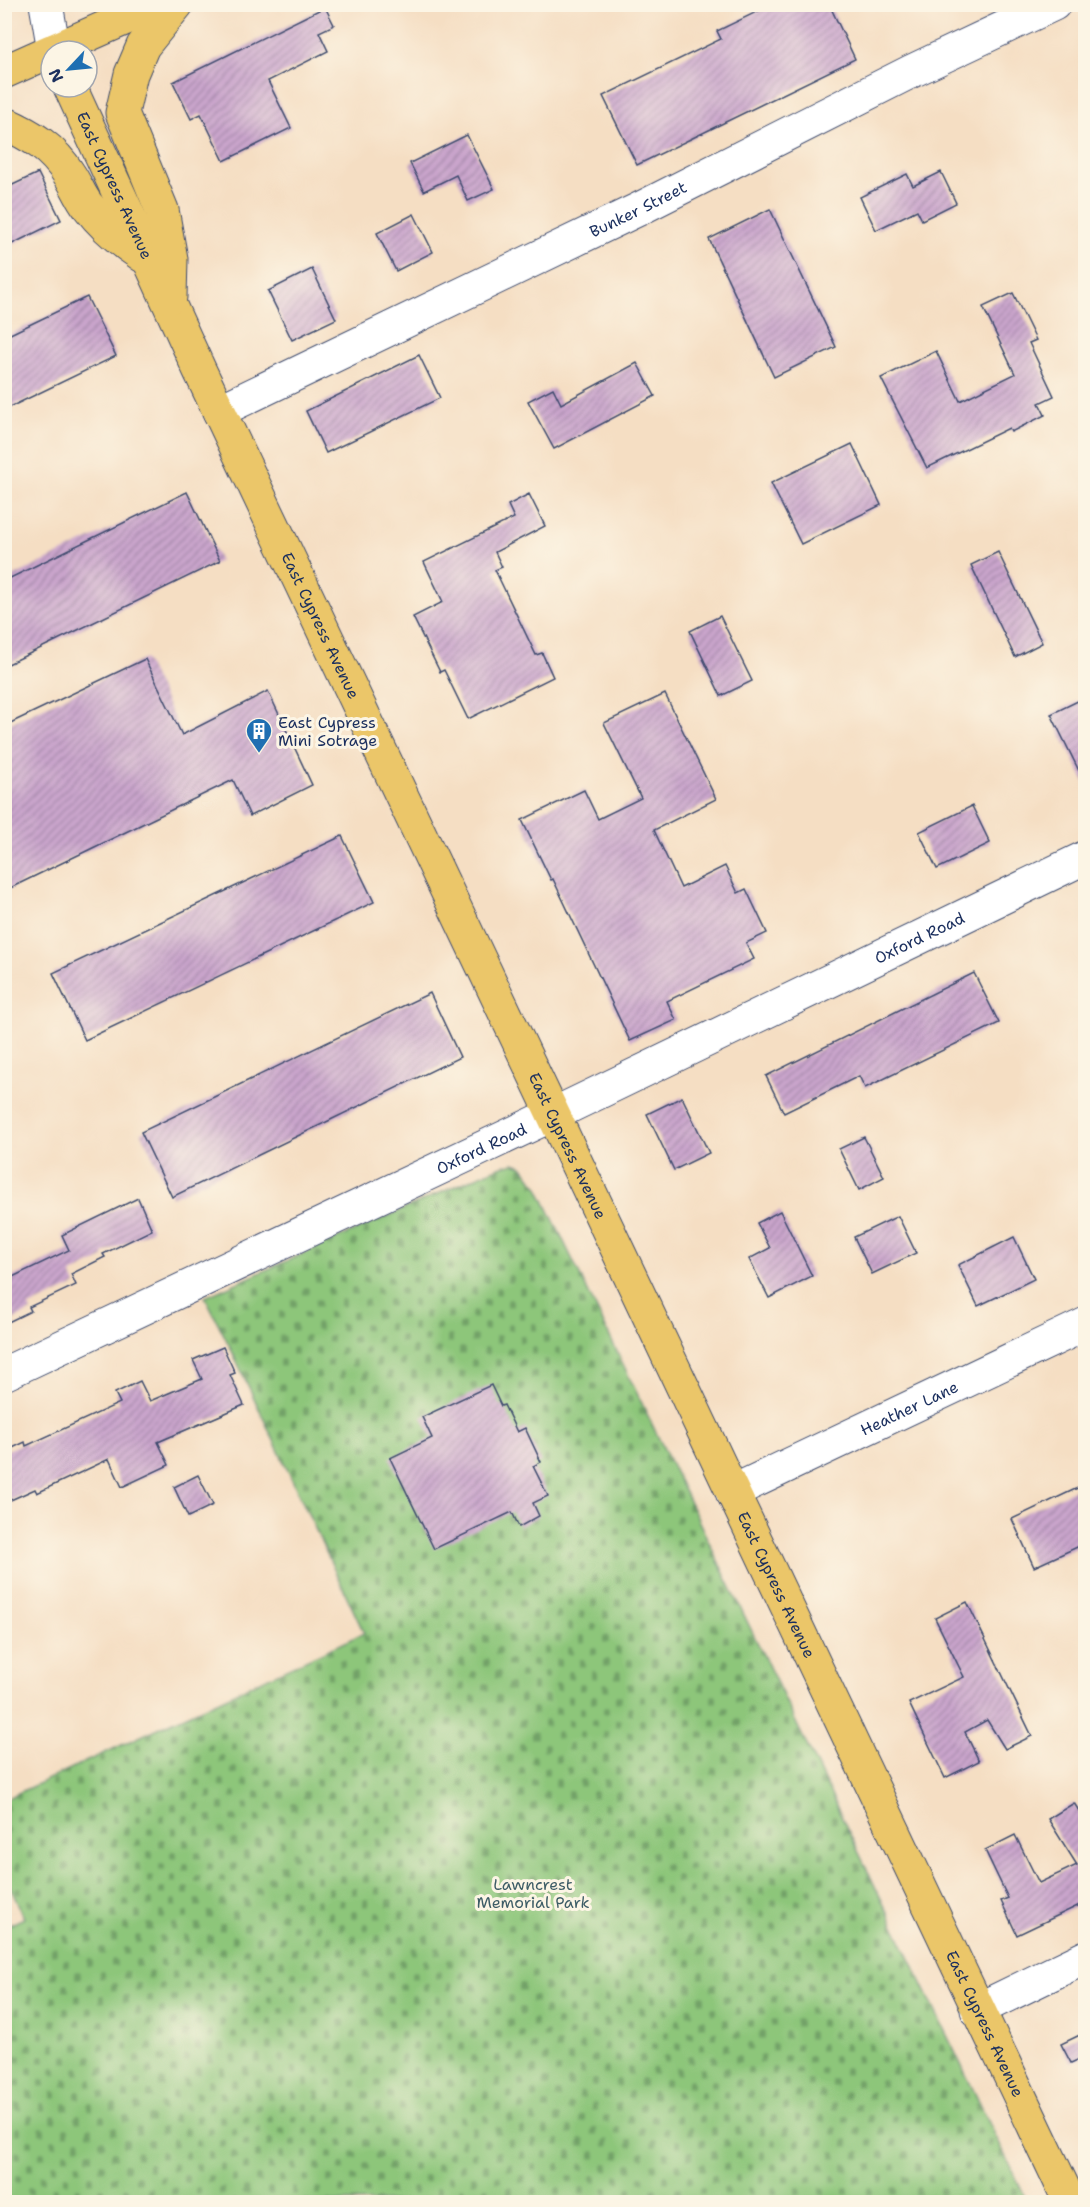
<svg xmlns="http://www.w3.org/2000/svg" width="1090" height="2207" viewBox="0 0 1090 2207" font-family="'Shantell Sans',sans-serif">
  <style>
    .cemetery { fill: url(#cemetery-stones); stroke: #547a6c; stroke-width: 1.5 }
    .building { fill: url(#building-hatch) }
    .lines { fill: none; stroke-linecap: round; stroke-linejoin: round }
    .minor-casing { stroke: #3c496d; stroke-width: 35 }
    .major-casing { stroke: #3c496d; stroke-width: 35 }
    .minor { stroke: #fff; stroke-width: 33 }
    .major { stroke: #ebc669; stroke-width: 33 }
    .labels { text-anchor: middle; stroke-width: 6; stroke-linejoin: round; paint-order: stroke }
    .street-label { font-size: 16px; fill: #1b2f5e; stroke: #fcf5e5 }
    .poi-label { font-size: 16px; fill: #1b2f5e; stroke: #fcf5e5; text-anchor: start }
    .park-label { font-size: 16px; fill: #3d5c66; stroke: #fcf5e5 }
  </style>
  <defs>
    <pattern id="cemetery-stones" width="16" height="16" patternUnits="userSpaceOnUse" patternTransform="scale(1.5)"><rect width="16" height="16" fill="#8dc67a"/><path d="M2 7V4a2 2 0 0 1 4 0v3zM10 15v-3a2 2 0 0 1 4 0v3z" fill="#72a167"/></pattern>
    <pattern id="building-hatch" width="6" height="6" patternUnits="userSpaceOnUse" patternTransform="scale(1.5)"><rect width="6" height="6" fill="#caa5cc"/><path d="M-1 1l2-2M0 6l6-6M5 7l2-2" fill="none" stroke="#a387a9"/></pattern>
  </defs>
  <rect width="100%" height="100%" fill="#fcf5e5"/>
  <filter id="ink" filterUnits="userSpaceOnUse"><feTurbulence type="fractalNoise" baseFrequency=".0167" numOctaves="2"/><feDisplacementMap in="SourceGraphic" scale="12" xChannelSelector="R" yChannelSelector="G"/><feConvolveMatrix kernelMatrix="1 2 1 2 8 2 1 2 1" color-interpolation-filters="sRGB"/></filter>
  <filter id="wash" filterUnits="userSpaceOnUse"><feTurbulence type="fractalNoise" baseFrequency=".008" numOctaves="4" result="noise"/><feDisplacementMap in="SourceGraphic" scale="24" xChannelSelector="R" yChannelSelector="G"/><feGaussianBlur stdDeviation="1.35" result="paint"/><feColorMatrix in="noise" values="0 0 0 0 0 0 0 0 0 0 0 0 0 0 0 0 0 1.4 0 .05"/><feComposite in="paint" operator="in"/></filter>
  <g filter="url(#wash)">
    <rect width="100%" height="100%" fill="#f5dec3"/>
    <path class="cemetery" d="M 514,1163 L 522,1166 L 537,1186 L 1025,2197 L 1023,2202 L 5,2202 L 5,1927 L 24,1918 L 5,1875 L 5,1799 L 364,1633 L 230,1347 L 205,1297 L 499,1167 Z"/>
    <g id="blocks">
      <g class="building">
        <path d="M 773,4 L 829,4 L 855,59 L 637,165 L 603,96 L 721,39 L 717,31 Z"/>
        <path d="M 325,7 L 334,25 L 319,32 L 328,51 L 268,81 L 291,128 L 224,161 L 201,114 L 191,119 L 173,82 Z"/>
        <path d="M 467,135 L 494,189 L 468,201 L 456,175 L 424,191 L 410,163 Z"/>
        <path d="M 941,172 L 956,203 L 922,220 L 917,210 L 876,230 L 860,197 L 907,174 L 913,186 Z"/>
        <path d="M 38,173 L 61,220 L 4,248 L 4,189 Z"/>
        <path d="M 770,209 L 836,347 L 774,377 L 709,239 Z"/>
        <path d="M 414,214 L 433,252 L 396,271 L 377,233 Z"/>
        <path d="M 312,269 L 336,319 L 292,340 L 268,291 Z"/>
        <path d="M 1013,293 L 1036,340 L 1029,343 L 1054,396 L 1039,403 L 1045,415 L 1011,432 L 1009,428 L 927,468 L 881,378 L 936,351 L 960,401 L 1015,374 L 983,307 Z"/>
        <path d="M 87,297 L 116,356 L 4,410 L 4,337 Z"/>
        <path d="M 419,355 L 440,398 L 326,453 L 306,411 Z"/>
        <path d="M 637,363 L 655,396 L 554,449 L 528,401 L 553,388 L 561,404 Z"/>
        <path d="M 852,444 L 881,505 L 801,544 L 771,483 Z"/>
        <path d="M 187,492 L 220,561 L 4,666 L 4,581 Z"/>
        <path d="M 529,494 L 545,526 L 495,552 L 502,567 L 495,570 L 536,655 L 542,653 L 553,677 L 468,719 L 444,670 L 440,672 L 413,617 L 443,602 L 424,562 L 514,518 L 508,505 Z"/>
        <path d="M 998,552 L 1042,643 L 1015,657 L 971,565 Z"/>
        <path d="M 720,616 L 752,681 L 721,696 L 690,631 Z"/>
        <path d="M 145,659 L 182,735 L 268,691 L 312,785 L 250,816 L 233,780 L 4,891 L 4,726 Z"/>
        <path d="M 665,694 L 716,799 L 654,830 L 681,888 L 725,866 L 738,893 L 746,889 L 767,933 L 746,943 L 754,959 L 667,1001 L 676,1020 L 630,1041 L 553,879 L 551,880 L 522,820 L 584,790 L 598,819 L 641,798 L 604,723 Z"/>
        <path d="M 1086,697 L 1086,785 L 1051,714 Z"/>
        <path d="M 972,806 L 990,843 L 937,869 L 919,832 Z"/>
        <path d="M 342,836 L 374,902 L 85,1040 L 53,973 Z"/>
        <path d="M 974,973 L 999,1023 L 865,1088 L 859,1076 L 784,1113 L 766,1076 Z"/>
        <path d="M 430,993 L 460,1057 L 172,1197 L 141,1132 Z"/>
        <path d="M 682,1097 L 709,1153 L 674,1170 L 647,1114 Z"/>
        <path d="M 864,1137 L 884,1177 L 859,1190 L 839,1149 Z"/>
        <path d="M 138,1198 L 152,1230 L 103,1254 L 105,1257 L 71,1274 L 76,1285 L 29,1307 L 31,1311 L 4,1324 L 4,1281 L 69,1250 L 62,1235 Z"/>
        <path d="M 780,1211 L 812,1276 L 769,1298 L 749,1259 L 770,1248 L 757,1223 Z"/>
        <path d="M 898,1216 L 916,1253 L 872,1274 L 854,1237 Z"/>
        <path d="M 1014,1237 L 1034,1279 L 978,1306 L 958,1265 Z"/>
        <path d="M 223,1347 L 235,1373 L 230,1375 L 244,1405 L 158,1442 L 169,1465 L 122,1487 L 109,1459 L 37,1493 L 35,1489 L 4,1503 L 4,1452 L 25,1442 L 26,1446 L 120,1403 L 115,1393 L 140,1381 L 150,1401 L 202,1379 L 193,1360 Z"/>
        <path d="M 491,1385 L 501,1406 L 504,1405 L 517,1432 L 525,1428 L 541,1462 L 533,1466 L 548,1496 L 533,1503 L 539,1516 L 519,1527 L 512,1512 L 434,1549 L 390,1458 L 432,1438 L 422,1417 Z"/>
        <path d="M 198,1475 L 213,1505 L 188,1517 L 174,1487 Z"/>
        <path d="M 1086,1484 L 1086,1543 L 1034,1567 L 1012,1519 Z"/>
        <path d="M 967,1602 L 1032,1736 L 1005,1749 L 987,1720 L 965,1732 L 979,1761 L 945,1778 L 909,1703 L 964,1677 L 935,1618 Z"/>
        <path d="M 1074,1803 L 1086,1822 L 1086,1902 L 1017,1935 L 1001,1901 L 1008,1898 L 985,1850 L 1015,1835 L 1039,1883 L 1077,1865 L 1048,1819 Z"/>
        <path d="M 1086,2032 L 1086,2056 L 1071,2063 L 1061,2044 Z"/>
      </g>
    </g>
  </g>
  <g filter="url(#ink)">
    <use href="#blocks" fill-opacity="0" stroke="#3c496d" stroke-width="1.5"/>
    <g class="lines">
      <g class="minor-casing">
        <g id="minor">
          <path d="M 46,4 L 54,50"/>
          <path id="s1" d="M 219,411 L 639,209 L 910,72 L 1054,4"/>
          <path id="s2" d="M 4,1374 L 554,1114 L 1086,857"/>
          <path id="s3" d="M 732,1492 L 1086,1324"/>
          <path d="M 977,2010 L 1086,1957"/>
        </g>
      </g>
      <g class="major-casing">
        <g id="major">
          <path d="M 52,51 L 158,4"/>
          <path d="M 4,72 L 51,51"/>
          <path id="s4" d="M 70,87 L 199,369 L 1070,2202"/>
          <path d="M 4,123 C 31,135 53,148 69,174 C 76,184 80,196 88,206 C 103,226 122,242 143,256"/>
          <path d="M 170,297 L 171,259 L 162,210 L 122,113 L 131,74 L 143,46 L 177,4"/>
        </g>
      </g>
      <use href="#minor" class="minor"/>
      <use href="#major" class="major"/>
    </g>
  </g>
  <defs>
    <g id="building-pin" transform="scale(1.35)"><path d="M0 17L-7.5 6A9.5 9.5 0 1 1 7.5 6Z" fill="#1f6fb2" stroke="#fcf5e5"/><path d="M-4-6H4V6H1V3H-1V6H-4ZM-2.5-4.3h1.7v1.8h-1.7ZM.8-4.3h1.7v1.8H.8ZM-2.5-1h1.7V.8h-1.7ZM.8-1h1.7V.8H.8Z" fill="#fff"/></g>
  </defs>
  <g fill-rule="evenodd">
    <use href="#building-pin" x="259" y="731"/>
  </g>
  <g class="labels">
    <g class="street-label">
      <text dy="6" stroke="none"><textPath href="#s4" startOffset="108">East Cypress Avenue</textPath></text>
      <text dy="6" stroke="none"><textPath href="#s1" startOffset="465">Bunker Street</textPath></text>
      <text dy="6" stroke="none"><textPath href="#s4" startOffset="594">East Cypress Avenue</textPath></text>
      <text dy="6" stroke="none"><textPath href="#s2" startOffset="1014">Oxford Road</textPath></text>
      <text dy="6" stroke="none"><textPath href="#s4" startOffset="1170">East Cypress Avenue</textPath></text>
      <text dy="6" stroke="none"><textPath href="#s2" startOffset="528">Oxford Road</textPath></text>
      <text dy="6" stroke="none"><textPath href="#s3" startOffset="196">Heather Lane</textPath></text>
      <text dy="6" stroke="none"><textPath href="#s4" startOffset="1656">East Cypress Avenue</textPath></text>
      <text dy="6" stroke="none"><textPath href="#s4" startOffset="2142">East Cypress Avenue</textPath></text>
    </g>
    <g class="poi-label">
      <text x="278" y="728">East Cypress<tspan x="278" dy="18">Mini Sotrage</tspan></text>
    </g>
    <g class="park-label">
      <text x="533" y="1890">Lawncrest<tspan x="533" dy="18">Memorial Park</tspan></text>
    </g>
  </g>
  <rect width="1090" height="2207" fill="none" stroke="#fcf5e5" stroke-width="24"/>
  <g transform="translate(69 69) rotate(244)"><circle r="28" fill="#fcf5e5" stroke="#a2a6af" stroke-width="1.5"/>
  <path d="M0-4.5L10 22L0 15L-10 22Z" fill="#1f6fb2"/>
  <text y="-9" font-size="16" font-weight="bold" text-anchor="middle" fill="#1b2f5e">N</text>
  </g>
</svg>
